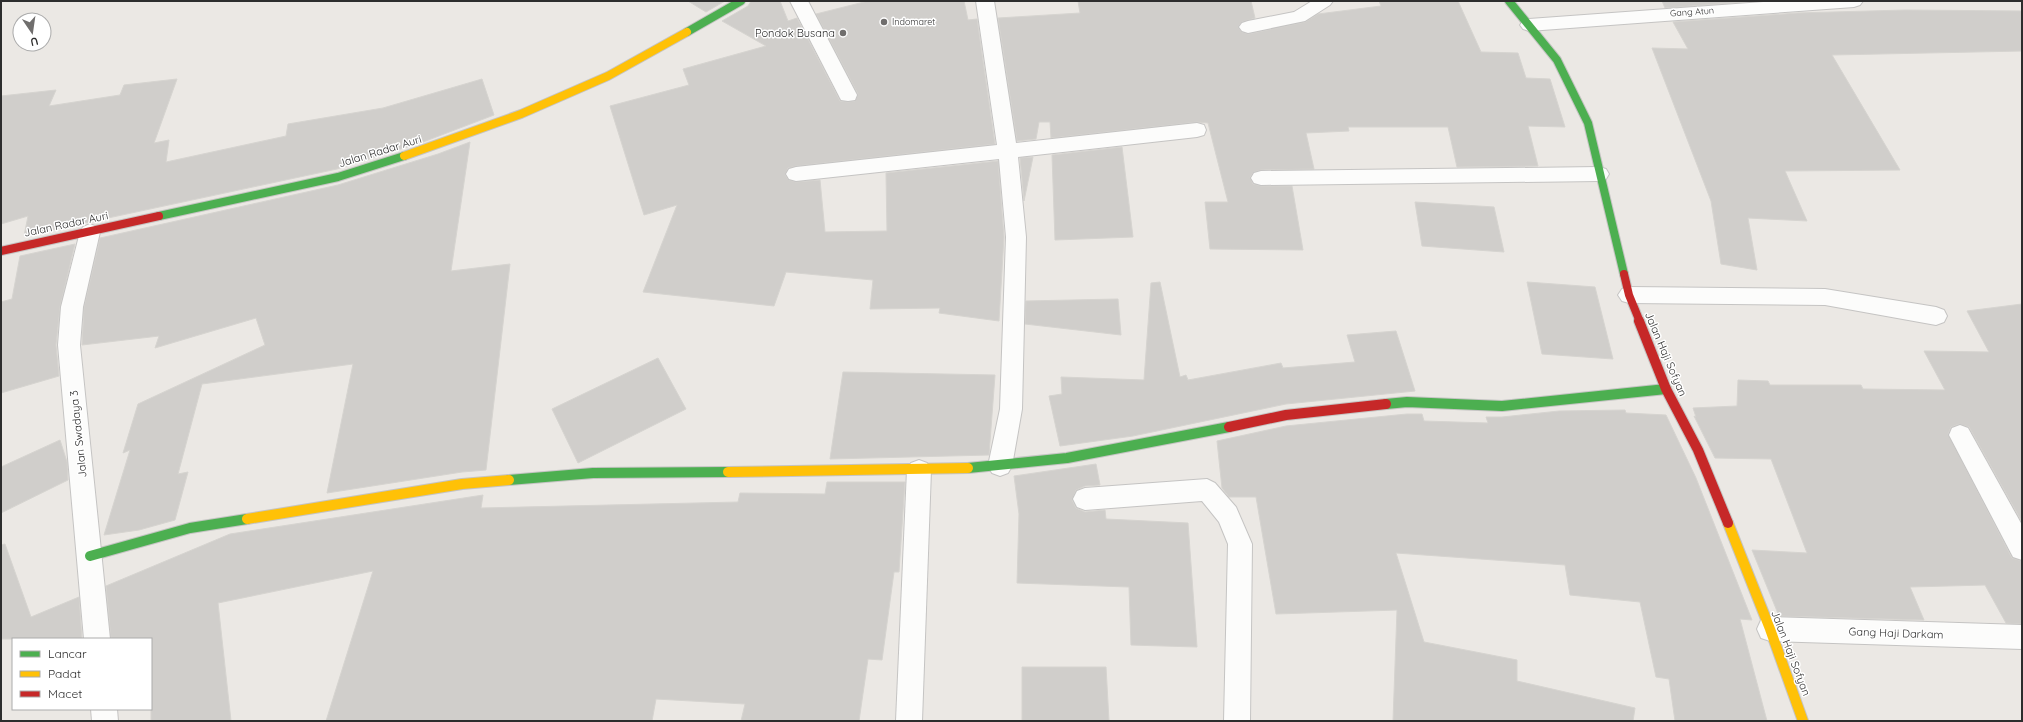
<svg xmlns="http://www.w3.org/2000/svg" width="2023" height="722" viewBox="0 0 2023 722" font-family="Quicksand,sans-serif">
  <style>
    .building { fill: #d0cecb; stroke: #d6d4d0 }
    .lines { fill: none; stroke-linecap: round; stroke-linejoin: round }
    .street-casing { stroke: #c5c4c3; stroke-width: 2 }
    .fast-far1-casing { stroke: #c5c4c3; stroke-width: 10 }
    .fast-casing { stroke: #c5c4c3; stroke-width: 12 }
    .slow-far1-casing { stroke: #c5c4c3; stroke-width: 10 }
    .slow-casing { stroke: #c5c4c3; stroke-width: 12 }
    .jam-far1-casing { stroke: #c5c4c3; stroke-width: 10 }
    .jam-casing { stroke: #c5c4c3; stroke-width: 12 }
    .street { fill: #fcfcfb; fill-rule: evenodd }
    .fast-far1 { stroke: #4caf50; stroke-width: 8 }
    .fast { stroke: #4caf50; stroke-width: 10 }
    .slow-far1 { stroke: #ffc107; stroke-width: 8 }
    .slow { stroke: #ffc107; stroke-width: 10 }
    .jam-far1 { stroke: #c62828; stroke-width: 8 }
    .jam { stroke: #c62828; stroke-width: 10 }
    .poi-dot { fill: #706e6d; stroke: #fff; stroke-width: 1.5 }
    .labels { text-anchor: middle; stroke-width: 3; stroke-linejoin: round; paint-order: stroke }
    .far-street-label { font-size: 9px; fill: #2d2d2d; stroke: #fff }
    .far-poi-label { font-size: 9px; fill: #2d2d2d; stroke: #fff; text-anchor: start }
    .poi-label { font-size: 11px; fill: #2d2d2d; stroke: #fff; text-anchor: end }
    .street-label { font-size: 11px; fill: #2d2d2d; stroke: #fff }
  </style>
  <rect width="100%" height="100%" fill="#ebe8e4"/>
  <g class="building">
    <path d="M 688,1 L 725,1 L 706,12 Z"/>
    <path d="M 751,1 L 780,1 L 788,21 L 797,18 L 840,101 L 848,102 L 855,101 L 858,94 L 816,14 L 868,1 L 964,1 L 968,20 L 977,19 L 995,144 L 796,166 L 788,168 L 785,175 L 789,180 L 796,182 L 820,180 L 825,232 L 887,231 L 886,173 L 998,161 L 1004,237 L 999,321 L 939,313 L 940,308 L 870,309 L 873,280 L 786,272 L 774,306 L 643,292 L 677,205 L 644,215 L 610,106 L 689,85 L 683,69 L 766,46 L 722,21 L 748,6 Z"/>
    <path d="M 1078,1 L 1251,1 L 1255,18 L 1242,22 L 1238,27 L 1242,32 L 1248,34 L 1305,22 L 1318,14 L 1381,6 L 1379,1 L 1458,1 L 1481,52 L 1518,53 L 1526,78 L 1550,79 L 1565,127 L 1528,126 L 1538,166 L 1457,167 L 1448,127 L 1348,127 L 1349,131 L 1306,133 L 1314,169 L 1261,170 L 1254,172 L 1250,177 L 1253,184 L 1261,186 L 1292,186 L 1303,250 L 1210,249 L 1205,202 L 1228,202 L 1208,123 L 1197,122 L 1051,138 L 1050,122 L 1039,122 L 1036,139 L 1017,141 L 998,18 L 1080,13 Z"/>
    <path d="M 1662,1 L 1756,1 L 1665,8 Z"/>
    <path d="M 1905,10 L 2022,11 L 2022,51 L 1832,55 L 1900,170 L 1785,171 L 1807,221 L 1748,218 L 1757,270 L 1721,264 L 1711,201 L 1652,48 L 1688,49 L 1673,22 L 1797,13 Z"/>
    <path d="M 177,79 L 154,143 L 169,140 L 166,162 L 286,136 L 288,124 L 383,108 L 482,79 L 494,115 L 423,142 L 337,169 L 24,236 L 28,216 L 1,224 L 1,96 L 56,90 L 49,106 L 120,95 L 124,85 Z"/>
    <path d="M 470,142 L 451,271 L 510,264 L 486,470 L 462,472 L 327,493 L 353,364 L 202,384 L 178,474 L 188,472 L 175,520 L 139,530 L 104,535 L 130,450 L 123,453 L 138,404 L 265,345 L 256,318 L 155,348 L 159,336 L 82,345 L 84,307 L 100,238 L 338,185 L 438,154 Z"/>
    <path d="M 1122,147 L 1133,237 L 1055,240 L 1052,155 Z"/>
    <path d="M 1033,157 L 1024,201 L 1020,158 Z"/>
    <path d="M 1415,202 L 1494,207 L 1504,252 L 1422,246 Z"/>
    <path d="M 75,244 L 60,307 L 56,345 L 59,376 L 1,393 L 1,302 L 12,299 L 20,256 Z"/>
    <path d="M 1160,282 L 1180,377 L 1186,375 L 1188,380 L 1281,363 L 1283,368 L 1355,362 L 1347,335 L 1396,331 L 1415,391 L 1286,404 L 1133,436 L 1060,446 L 1049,396 L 1062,394 L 1061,377 L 1144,380 L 1151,283 Z"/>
    <path d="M 1527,282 L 1595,287 L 1613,359 L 1542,354 Z"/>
    <path d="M 1118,299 L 1121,335 L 1025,324 L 1026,301 Z"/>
    <path d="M 2022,304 L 2022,522 L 1969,427 L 1959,424 L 1951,427 L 1948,434 L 2012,558 L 2022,561 L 2022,624 L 2006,623 L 1985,585 L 1910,587 L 1924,620 L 1779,616 L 1752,550 L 1807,553 L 1771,459 L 1715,458 L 1694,416 L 1696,417 L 1693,408 L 1737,406 L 1738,380 L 1768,381 L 1770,385 L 1861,385 L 1863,389 L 1945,390 L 1924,351 L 1989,352 L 1967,311 Z"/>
    <path d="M 658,358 L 686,409 L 578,463 L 552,409 Z"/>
    <path d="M 843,372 L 995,375 L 989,455 L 830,459 Z"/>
    <path d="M 1625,410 L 1626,413 L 1666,415 L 1696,478 L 1752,620 L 1740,619 L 1767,721 L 1675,721 L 1669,679 L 1656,677 L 1640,602 L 1570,595 L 1565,565 L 1396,553 L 1424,642 L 1517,660 L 1517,681 L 1635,708 L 1633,721 L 1393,721 L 1397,610 L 1276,614 L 1256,497 L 1229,497 L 1222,488 L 1217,441 L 1286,426 L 1407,414 L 1422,414 L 1424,421 L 1488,423 L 1486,417 L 1502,417 L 1559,411 Z"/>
    <path d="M 60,440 L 67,462 L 68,480 L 1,513 L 1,467 Z"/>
    <path d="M 1096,464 L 1100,485 L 1085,486 L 1076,490 L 1072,500 L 1076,508 L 1085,512 L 1105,510 L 1106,519 L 1188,523 L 1197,647 L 1131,645 L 1129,587 L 1017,583 L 1019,514 L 1014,476 Z"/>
    <path d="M 827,482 L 905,482 L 899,572 L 894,572 L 882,660 L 868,659 L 859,721 L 741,721 L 745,704 L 656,699 L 652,721 L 326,721 L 373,571 L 218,603 L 231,721 L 151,721 L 151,639 L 111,639 L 106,586 L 230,534 L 483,495 L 481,508 L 738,502 L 740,493 L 825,494 Z"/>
    <path d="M 5,544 L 31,617 L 79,597 L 82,639 L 1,639 L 1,545 Z"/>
    <path d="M 1022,667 L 1106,667 L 1109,721 L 1022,721 Z"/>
  </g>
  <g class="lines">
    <g class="street-casing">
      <g id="street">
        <path d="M 790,1 L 808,1 L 857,95 L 855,100 L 848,101 L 841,100 Z"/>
        <path d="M 976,1 L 994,1 L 1016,143 L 1197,123 L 1204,125 L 1206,130 L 1204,135 L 1197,137 L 1018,157 L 1026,237 L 1022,409 L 1012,466 L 1008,473 L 1000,476 L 992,473 L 988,466 L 1000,409 L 1006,237 L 999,159 L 796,181 L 789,179 L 786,174 L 789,169 L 796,167 L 997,145 Z"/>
        <path d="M 1312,1 L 1333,1 L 1330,5 L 1305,21 L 1248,33 L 1242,31 L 1239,27 L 1242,23 L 1248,21 L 1294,12 Z"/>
        <path d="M 1777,1 L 1863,1 L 1860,5 L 1854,7 L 1529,31 L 1523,29 L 1520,25 L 1523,21 L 1529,19 Z"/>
        <path d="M 1599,167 L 1606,169 L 1609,174 L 1606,179 L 1599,181 L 1261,185 L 1254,183 L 1251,178 L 1254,173 L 1261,171 Z"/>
        <path d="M 90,224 L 97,227 L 100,232 L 83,307 L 80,345 L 110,639 L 84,639 L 58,345 L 61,307 L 80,232 L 83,227 Z"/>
        <path d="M 1629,287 L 1825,289 L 1936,307 L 1944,310 L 1947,316 L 1944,322 L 1936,325 L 1825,305 L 1629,303 L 1622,301 L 1618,295 L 1622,289 Z"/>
        <path d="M 1960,425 L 1968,428 L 2022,525 L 2022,560 L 2013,557 L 1949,435 L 1952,428 Z"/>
        <path d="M 919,460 L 927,463 L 931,470 L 922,721 L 896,721 L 907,470 L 911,463 Z"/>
        <path d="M 1207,479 L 1215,483 L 1236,507 L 1252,544 L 1250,721 L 1224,721 L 1228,544 L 1219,522 L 1202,501 L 1085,510 L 1077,507 L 1073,499 L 1077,491 L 1085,488 Z"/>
        <path d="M 1770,617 L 2022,625 L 2022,649 L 1770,641 L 1761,638 L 1757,629 L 1761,620 Z"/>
        <path d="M 91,709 L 117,709 L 118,721 L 92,721 Z"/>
      </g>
    </g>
    <g class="fast-far1-casing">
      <g id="fast-far1">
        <path d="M 1509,1 L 1557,60 L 1588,123 L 1624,274"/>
        <path d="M 687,32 L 741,1"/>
        <path d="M 159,216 L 338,177 L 404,156"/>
      </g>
    </g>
    <g class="fast-casing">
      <g id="fast">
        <path d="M 1386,404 L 1407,402 L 1502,406 L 1666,389"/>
        <path d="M 968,468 L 1067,458 L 1229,427"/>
        <path d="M 509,480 L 593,473 L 728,472"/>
        <path d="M 90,556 L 190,528 L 247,519"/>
      </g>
    </g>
    <g class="slow-far1-casing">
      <path id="slow-far1" d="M 404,156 L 521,114 L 608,76 L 687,32"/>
    </g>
    <g class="slow-casing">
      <g id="slow">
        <path d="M 728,472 L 968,468"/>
        <path d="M 247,519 L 462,484 L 509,480"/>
        <path d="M 1728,523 L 1770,629 L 1803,721"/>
      </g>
    </g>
    <g class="jam-far1-casing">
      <g id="jam-far1">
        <path d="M 1,251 L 159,216"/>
        <path d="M 1624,274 L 1629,295 L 1640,322"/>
      </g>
    </g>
    <g class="jam-casing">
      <g id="jam">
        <path d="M 1639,321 L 1666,389 L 1698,450 L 1728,523"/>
        <path d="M 1229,427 L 1286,415 L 1386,404"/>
      </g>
    </g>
    <use href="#street" class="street"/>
    <use href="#fast-far1" class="fast-far1"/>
    <use href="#fast" class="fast"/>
    <use href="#slow-far1" class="slow-far1"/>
    <use href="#slow" class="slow"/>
    <use href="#jam-far1" class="jam-far1"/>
    <use href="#jam" class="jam"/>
  </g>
  <g class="poi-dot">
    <circle cx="884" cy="22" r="4"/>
    <circle cx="843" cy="33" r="4"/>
  </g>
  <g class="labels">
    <g class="far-street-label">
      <text transform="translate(1692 12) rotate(-4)" y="3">Gang Atun</text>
    </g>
    <g class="far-poi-label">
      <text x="892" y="25">Indomaret</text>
    </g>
    <g class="poi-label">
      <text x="835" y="37">Pondok Busana</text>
    </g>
    <g class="street-label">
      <text transform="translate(380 151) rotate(-17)" y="4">Jalan Radar Auri</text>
      <text transform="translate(66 224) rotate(-12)" y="4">Jalan Radar Auri</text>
      <text transform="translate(1666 354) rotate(67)" y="4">Jalan Haji Sofyan</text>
      <text transform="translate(78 434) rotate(-96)" y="4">Jalan Swadaya 3</text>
      <text transform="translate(1896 633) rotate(2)" y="4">Gang Haji Darkam</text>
      <text transform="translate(1791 653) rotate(69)" y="4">Jalan Haji Sofyan</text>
    </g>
  </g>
  <rect width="2023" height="722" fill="none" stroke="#2d2d2d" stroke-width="4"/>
  <rect x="12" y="638" width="140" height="72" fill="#ffffff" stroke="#ababab"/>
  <rect x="20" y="651" width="20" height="6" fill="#4caf50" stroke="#ababab"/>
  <text x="48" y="658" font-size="12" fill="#2d2d2d">Lancar</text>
  <rect x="20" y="671" width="20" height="6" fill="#ffc107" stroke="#ababab"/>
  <text x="48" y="678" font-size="12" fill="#2d2d2d">Padat</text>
  <rect x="20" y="691" width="20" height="6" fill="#c62828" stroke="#ababab"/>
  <text x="48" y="698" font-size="12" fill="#2d2d2d">Macet</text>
  <g transform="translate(32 32) rotate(167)"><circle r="19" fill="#ffffff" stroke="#ababab"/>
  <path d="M0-3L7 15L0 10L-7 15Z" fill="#706e6d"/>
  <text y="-6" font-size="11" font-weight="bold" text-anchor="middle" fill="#2d2d2d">U</text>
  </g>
</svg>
